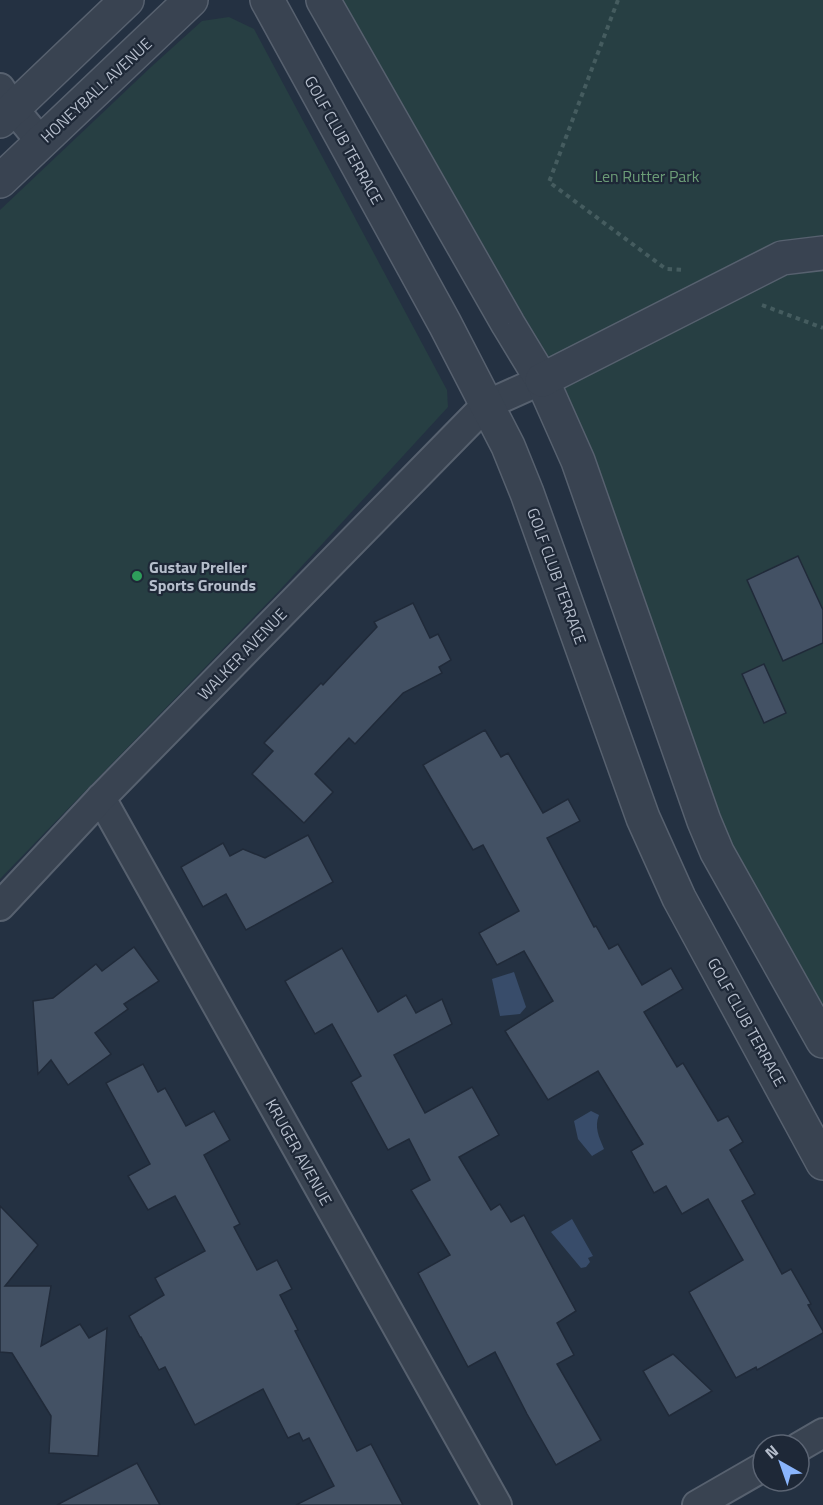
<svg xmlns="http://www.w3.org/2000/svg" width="823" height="1505" viewBox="0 0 823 1505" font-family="'Titillium Web',sans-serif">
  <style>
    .green { fill: #273f43 }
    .water { fill: #384c6a }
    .building { fill: #435164; stroke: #202a39; stroke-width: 1.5 }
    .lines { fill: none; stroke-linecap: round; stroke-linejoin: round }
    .minor-casing { stroke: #57616f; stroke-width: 32 }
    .tertiary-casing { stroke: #57616f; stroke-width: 36 }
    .path { stroke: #455c5f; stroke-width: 4; stroke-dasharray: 4.5 4.5; stroke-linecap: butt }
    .minor { stroke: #394351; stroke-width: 28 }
    .tertiary { stroke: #394351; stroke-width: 33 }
    .leisure-dot { fill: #2e9e5b; stroke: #1e2837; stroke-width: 2 }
    .labels { text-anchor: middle; stroke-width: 4.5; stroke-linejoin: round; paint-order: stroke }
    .street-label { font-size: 16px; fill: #b6becc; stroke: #1e2837 }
    .park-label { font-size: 16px; fill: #6c9d77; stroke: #1e2837 }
    .poi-label { font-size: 16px; font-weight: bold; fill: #b6becc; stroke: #1e2837; text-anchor: start }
  </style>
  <rect width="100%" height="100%" fill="#243142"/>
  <g class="green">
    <path d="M 343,0 L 823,0 L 823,1006 L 732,844 L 711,791 L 618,525 L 602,476 L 558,372 L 525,318 Z"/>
    <path d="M 229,17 L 254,29 L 447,390 L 448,407 L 279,591 L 0,879 L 0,210 L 151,67 L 202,21 Z"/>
  </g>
  <g class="water">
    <path d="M 514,972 L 526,1007 L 520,1014 L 500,1016 L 492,979 Z"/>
    <path d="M 591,1111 L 599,1115 C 594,1127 599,1137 604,1149 L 592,1156 L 578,1139 L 574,1121 Z"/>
    <path d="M 572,1219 L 593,1256 L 588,1258 L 590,1262 L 586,1267 L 581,1268 L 551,1232 Z"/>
  </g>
  <g class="building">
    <path d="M 798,556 L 823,610 L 823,643 L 783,661 L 747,580 Z"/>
    <path d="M 413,603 L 430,638 L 438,634 L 451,660 L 439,667 L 442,673 L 403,693 L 355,744 L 349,738 L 315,774 L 333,792 L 304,823 L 252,774 L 273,751 L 264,743 L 321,683 L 323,685 L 377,627 L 374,622 Z"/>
    <path d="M 764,664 L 786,713 L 764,723 L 742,674 Z"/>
    <path d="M 485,730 L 501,757 L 508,753 L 543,813 L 568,799 L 580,821 L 547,838 L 594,927 L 596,926 L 609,949 L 618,944 L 642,985 L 671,968 L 683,989 L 644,1012 L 677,1067 L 683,1063 L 718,1121 L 728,1116 L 743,1142 L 730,1150 L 755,1194 L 742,1201 L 782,1274 L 791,1269 L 811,1304 L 808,1305 L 823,1331 L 823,1333 L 757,1370 L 756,1367 L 736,1378 L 689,1292 L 743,1260 L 708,1199 L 682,1214 L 666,1186 L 654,1193 L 631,1151 L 643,1144 L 598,1071 L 548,1100 L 505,1031 L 553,1001 L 524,951 L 497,965 L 479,933 L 519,911 L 483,845 L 473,850 L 423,765 Z"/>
    <path d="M 308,835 L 333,882 L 246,930 L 226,894 L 203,907 L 181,867 L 223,843 L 230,856 L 243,849 L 265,858 Z"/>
    <path d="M 134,947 L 159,981 L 124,1004 L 128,1009 L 95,1033 L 111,1054 L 68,1085 L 51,1060 L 38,1074 L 33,1001 L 53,998 L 96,964 L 102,971 Z"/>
    <path d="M 342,948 L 378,1012 L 406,995 L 416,1013 L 442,999 L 452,1024 L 394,1055 L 425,1113 L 472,1087 L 499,1135 L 459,1157 L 491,1210 L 500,1204 L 511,1222 L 524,1215 L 576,1311 L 557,1323 L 574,1355 L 557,1364 L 601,1440 L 556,1465 L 527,1414 L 495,1352 L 468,1367 L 418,1273 L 450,1255 L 411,1190 L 430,1180 L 409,1139 L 388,1150 L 351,1082 L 361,1076 L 332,1024 L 315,1034 L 285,981 Z"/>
    <path d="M 143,1064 L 158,1092 L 165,1088 L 186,1126 L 214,1111 L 230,1140 L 204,1155 L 240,1224 L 234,1227 L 257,1270 L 277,1260 L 292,1289 L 280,1295 L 298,1330 L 295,1331 L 357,1451 L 371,1444 L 403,1505 L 296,1505 L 334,1486 L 309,1438 L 303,1441 L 299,1433 L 288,1438 L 263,1389 L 195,1425 L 165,1367 L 159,1370 L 141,1337 L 140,1337 L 129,1316 L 164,1295 L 155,1278 L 205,1251 L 175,1196 L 148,1210 L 128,1176 L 150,1164 L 106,1083 Z"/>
    <path d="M 0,1206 L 38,1245 L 5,1286 L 51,1286 L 41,1346 L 80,1324 L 89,1338 L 107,1328 L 98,1456 L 49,1453 L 51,1416 L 12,1353 L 0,1352 Z"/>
    <path d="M 673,1354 L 712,1391 L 669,1416 L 643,1371 Z"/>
    <path d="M 137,1463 L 160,1505 L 57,1505 Z"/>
  </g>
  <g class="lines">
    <g class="minor-casing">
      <g id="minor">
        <path d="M 0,88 L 13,108 L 41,142"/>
        <path d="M 101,798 L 497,1505"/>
        <path d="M 0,906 L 101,798 L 486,405 L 542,380"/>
        <path d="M 799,1447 L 823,1433"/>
        <path d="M 697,1505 L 763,1467"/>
      </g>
    </g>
    <g class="tertiary-casing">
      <g id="tertiary">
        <path d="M 267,0 L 445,324 L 508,446 L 527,493 L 643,818 L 679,898 L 823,1163"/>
        <path d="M 323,0 L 508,324 L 542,380 L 578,461 L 704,821 L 717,852 L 823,1041"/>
        <path d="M 0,121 L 127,0"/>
        <path d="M 0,181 L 191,0"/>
        <path d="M 542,380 L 782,258 L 823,253"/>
      </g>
    </g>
    <g class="path">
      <path d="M 618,0 L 549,182 L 666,269 L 685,270"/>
      <path d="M 762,305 L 823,328"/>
    </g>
    <use href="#minor" class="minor"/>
    <use href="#tertiary" class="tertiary"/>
  </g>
  <circle class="leisure-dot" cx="137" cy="576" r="6"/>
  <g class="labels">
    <g class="street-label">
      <text transform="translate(96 90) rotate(-43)" y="6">HONEYBALL AVENUE</text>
      <text transform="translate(344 140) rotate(61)" y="6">GOLF CLUB TERRACE</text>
      <text transform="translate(557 576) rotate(70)" y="6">GOLF CLUB TERRACE</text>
      <text transform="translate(242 654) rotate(-46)" y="6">WALKER AVENUE</text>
      <text transform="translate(747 1022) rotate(61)" y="6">GOLF CLUB TERRACE</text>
      <text transform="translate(299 1152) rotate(61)" y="6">KRUGER AVENUE</text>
    </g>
    <g class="park-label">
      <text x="647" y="182">Len Rutter Park</text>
    </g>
    <g class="poi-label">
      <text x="149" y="573">Gustav Preller<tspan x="149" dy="18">Sports Grounds</tspan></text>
    </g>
  </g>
  <g transform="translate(781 1463) rotate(320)"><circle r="28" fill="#1e2837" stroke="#5b6473" stroke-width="1.5"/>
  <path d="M0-4.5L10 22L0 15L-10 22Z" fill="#8ab5fc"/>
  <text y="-9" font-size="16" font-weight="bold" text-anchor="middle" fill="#b6becc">N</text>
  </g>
</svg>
